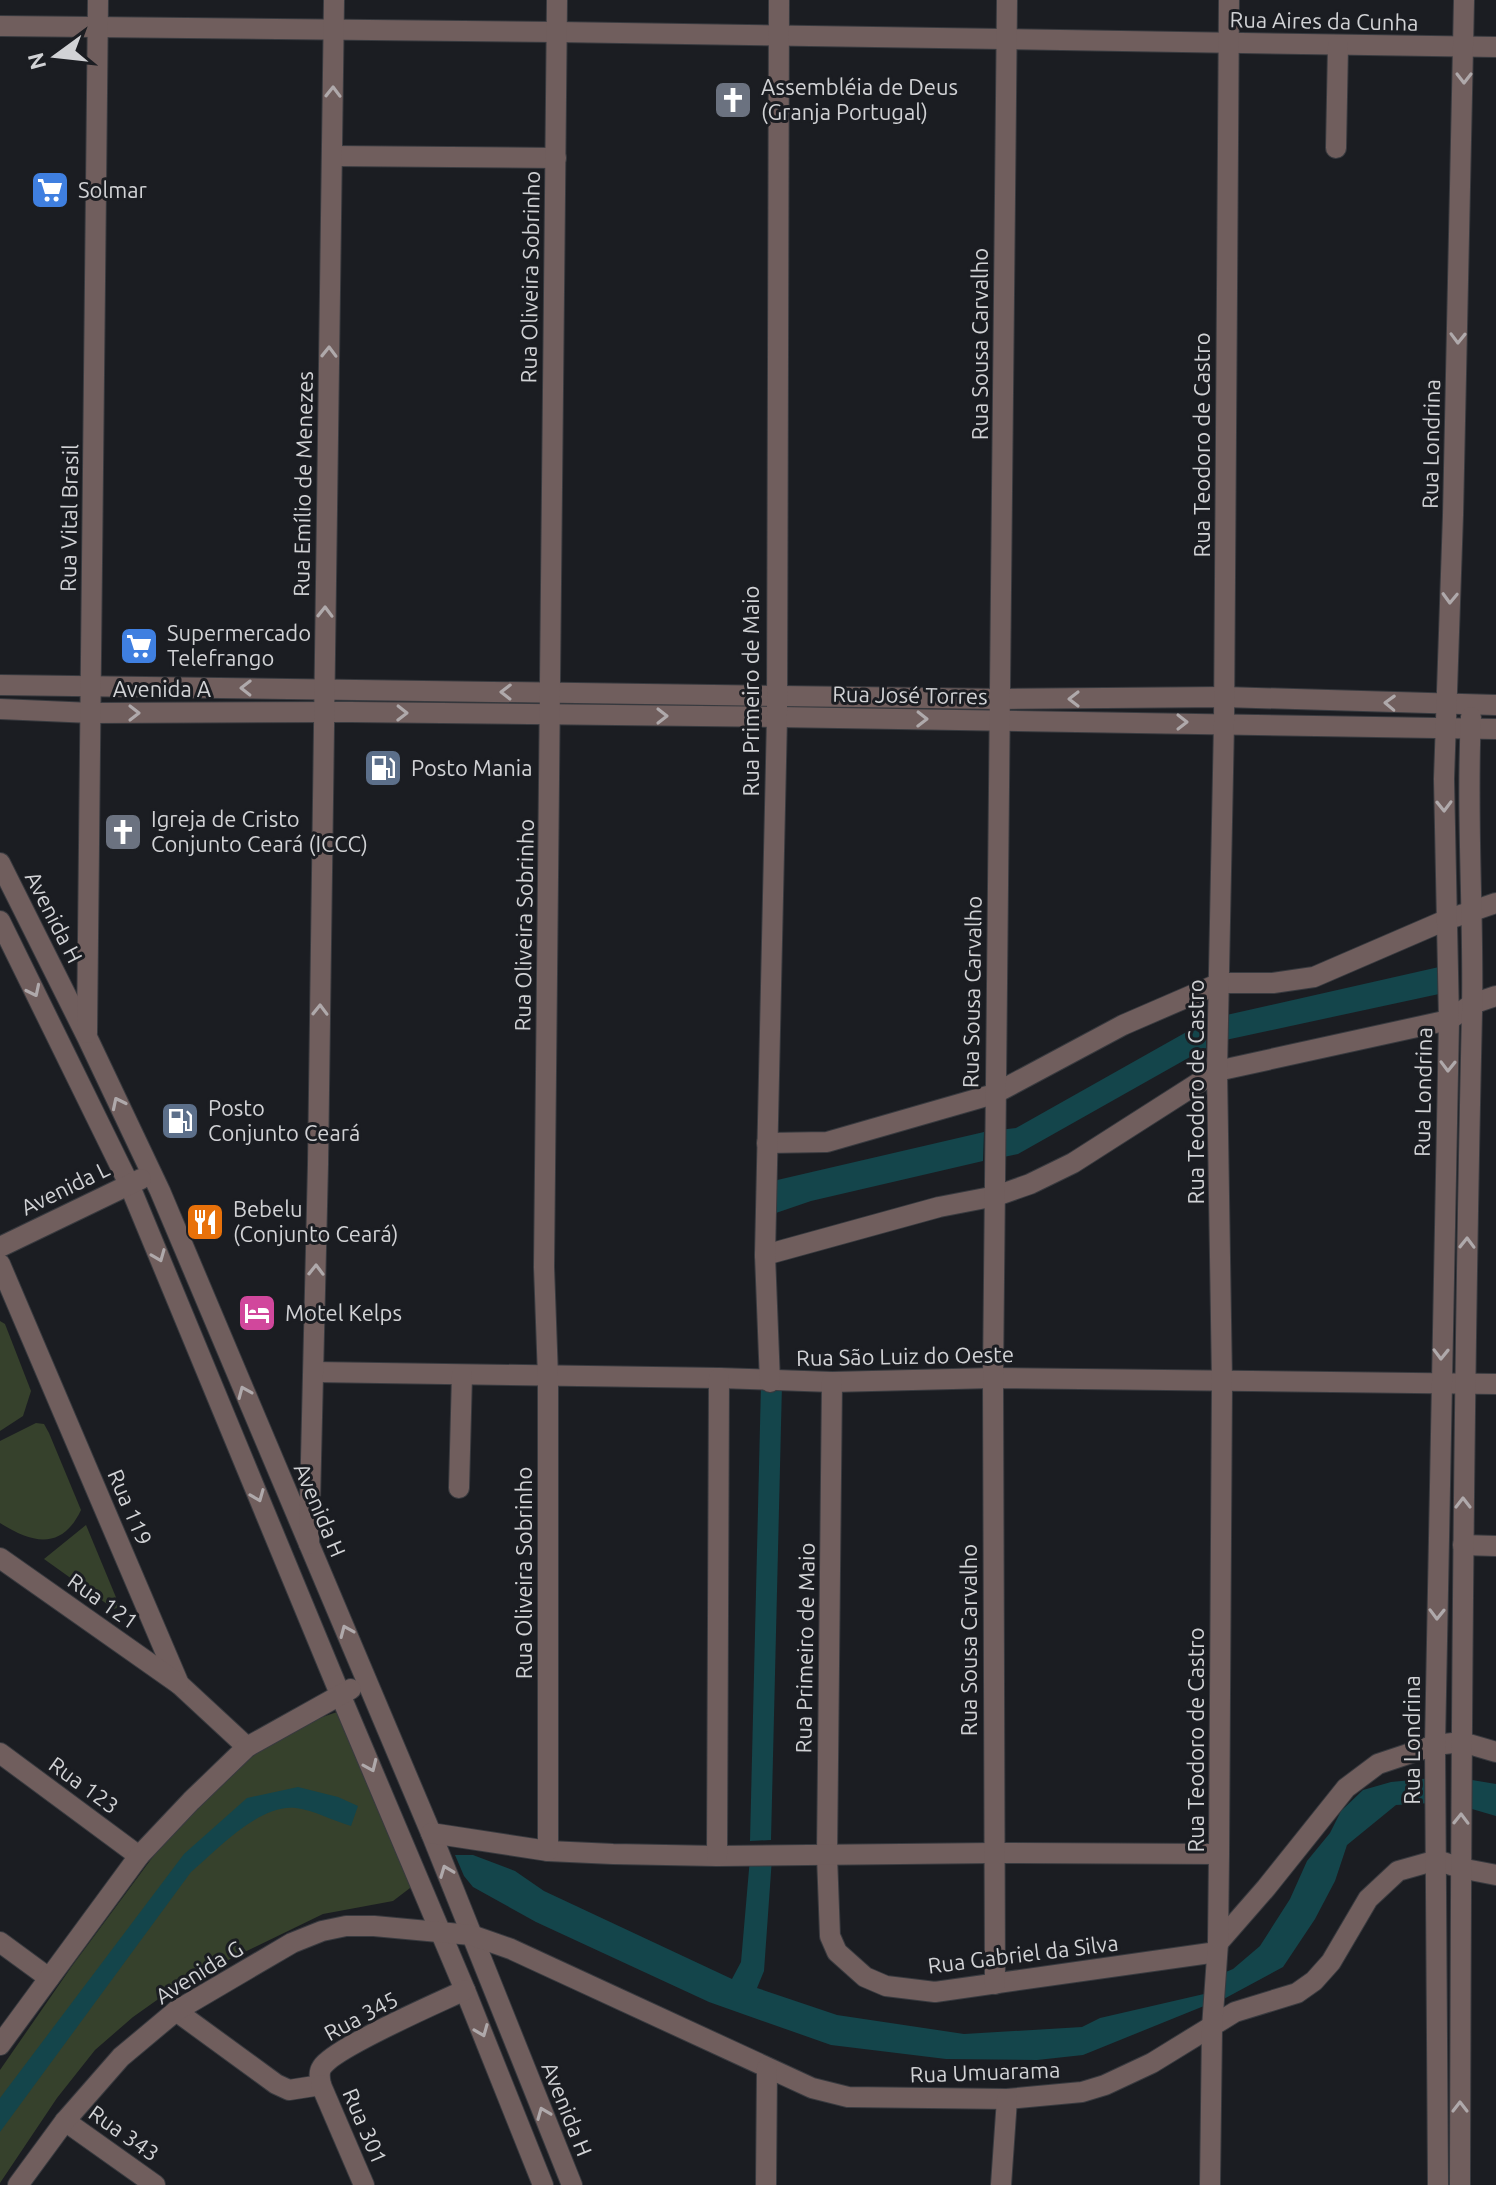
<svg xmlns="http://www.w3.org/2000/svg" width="1496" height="2185" viewBox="0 0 1496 2185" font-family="Ubuntu,sans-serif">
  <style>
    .green { fill: #36412c }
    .water { fill: #14454b }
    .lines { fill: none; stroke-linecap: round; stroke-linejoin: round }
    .minor-casing { stroke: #383a3f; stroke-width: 22 }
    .minor { stroke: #705e5d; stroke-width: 20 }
    .oneway { stroke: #afa9ab }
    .labels { text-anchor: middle; stroke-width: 6; stroke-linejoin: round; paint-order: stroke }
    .street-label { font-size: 22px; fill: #d1d2d5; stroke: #1b1d22 }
    .poi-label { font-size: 22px; fill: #d1d2d5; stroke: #1b1d22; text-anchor: start }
  </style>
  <rect width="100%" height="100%" fill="#1b1d22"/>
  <g class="green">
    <polygon points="0,1321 5,1324 31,1391 23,1416 0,1431"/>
    <path d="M36,1423L44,1424L49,1433L81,1510C62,1550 33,1544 0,1523V1441Z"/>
    <polygon points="86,1525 120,1607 114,1609 44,1559"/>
    <polygon points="340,1711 414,1885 393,1901 323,1914 181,1983 133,2017 95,2050 57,2098 0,2183 0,2070 72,1966 169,1835 255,1750 302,1724"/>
  </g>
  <g class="water">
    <polygon points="1439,967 1439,994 1221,1041 1222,1016"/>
    <polygon points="1206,1021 1206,1048 1018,1154 999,1158 999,1130 1016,1128"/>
    <polygon points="984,1132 983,1161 811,1201 773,1214 773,1181"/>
    <polygon points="761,1384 782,1384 771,1840 750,1841"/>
    <polygon points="1432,1778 1431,1803 1396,1805 1347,1845 1335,1881 1315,1919 1283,1967 1220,2001 1221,1974 1233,1969 1260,1946 1290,1899 1307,1861 1330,1833 1341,1811 1363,1790 1391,1782"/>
    <polygon points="1472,1780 1496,1784 1496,1816 1472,1809"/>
    <path d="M298,1787L338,1797L358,1806L351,1826C333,1821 314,1810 296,1808C260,1803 217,1850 191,1872L0,2132V2098L184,1854L247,1798Z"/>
    <polygon points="455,1855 473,1855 515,1871 544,1891 732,1979 741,1962 750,1858 772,1858 764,1971 757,1988 837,2015 964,2034 1082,2027 1100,2018 1204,1994 1204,2006 1083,2055 1037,2060 946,2059 831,2045 709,2002 536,1922 473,1887 464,1876"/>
  </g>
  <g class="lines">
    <g class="minor-casing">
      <g id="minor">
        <polyline points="0,26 557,32 1496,47"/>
        <polyline points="1336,148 1338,46"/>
        <polyline points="332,156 556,158"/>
        <polyline points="0,685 1001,699 1224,697 1496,705"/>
        <polyline points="0,709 92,713 350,712 777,717 1496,729"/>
        <polyline points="0,863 87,1037 160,1191 431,1833 572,2185"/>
        <polyline points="0,921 129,1184 340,1694 465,1990 543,2185"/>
        <polyline points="87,1033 98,0"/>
        <polyline points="767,1143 827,1142 994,1094 1123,1025 1220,983 1273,983 1314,977 1446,920 1496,903"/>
        <polyline points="0,1247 141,1179"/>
        <polyline points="765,1255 939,1207 996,1196 1030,1184 1073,1163 1217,1071 1449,1020 1472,1004 1496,996"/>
        <polyline points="0,1264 179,1684 247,1747"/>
        <polyline points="314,1372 719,1378 832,1382 993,1378 1496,1384"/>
        <polyline points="770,1382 765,1255 777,717 779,0"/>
        <polyline points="832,1382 827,1856 830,1936 837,1952 865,1977 886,1986 935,1992 1217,1952"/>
        <polyline points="459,1488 462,1375"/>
        <polyline points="309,1544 318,1164 334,0"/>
        <polyline points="1463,1545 1496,1546"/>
        <polyline points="0,1558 179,1684"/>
        <polyline points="0,1753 139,1856"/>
        <polyline points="431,1833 548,1851 613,1854 717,1856 993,1853 1219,1854"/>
        <polyline points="548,1851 548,1377 544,1267 557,0"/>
        <polyline points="717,1856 719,1378"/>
        <polyline points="0,1942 49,1978"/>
        <polyline points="1218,1943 1266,1888 1346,1788 1378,1764 1435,1745 1462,1742 1496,1752"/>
        <polyline points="995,1984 993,1378 1007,0"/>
        <path d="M176,2011L276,2084L289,2090L321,2085C320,2079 318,2073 322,2067C335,2047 438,2003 465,1990"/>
        <polyline points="0,2045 139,1856 191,1801 247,1747 351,1689"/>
        <polyline points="321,2085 364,2185"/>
        <polyline points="65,2121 155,2185"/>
        <polyline points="18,2185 65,2121 121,2057 176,2011 292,1943 322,1931 346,1926 374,1926 471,1935 511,1949 812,2088 848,2097 1007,2099 1082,2092 1105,2085 1152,2063 1235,2012 1297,1993 1314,1981 1331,1962 1368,1899 1398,1871 1437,1860 1460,1868 1496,1875"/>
        <polyline points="766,2185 767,2068"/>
        <polyline points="1001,2185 1007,2099"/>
        <polyline points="1210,2185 1212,2028 1218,1943 1219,1854 1222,1381 1217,1071 1224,723 1229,0"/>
        <polyline points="1438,2185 1435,1745 1449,1020 1444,779 1453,515 1464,0"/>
        <path d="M1460,2185C1461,1794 1463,1403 1472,1012C1474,914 1466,816 1471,717"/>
      </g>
    </g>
    <use href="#minor" class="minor"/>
  </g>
  <defs><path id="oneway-chevron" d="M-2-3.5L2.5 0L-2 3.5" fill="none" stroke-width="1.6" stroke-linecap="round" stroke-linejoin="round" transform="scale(2)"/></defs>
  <g class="oneway">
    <use href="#oneway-chevron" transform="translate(1464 78) rotate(90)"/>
    <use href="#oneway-chevron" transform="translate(333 92) rotate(-89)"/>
    <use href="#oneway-chevron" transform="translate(1458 338) rotate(91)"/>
    <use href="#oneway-chevron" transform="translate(329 352) rotate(-89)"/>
    <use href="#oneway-chevron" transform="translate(1450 598) rotate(92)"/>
    <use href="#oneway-chevron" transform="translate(325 612) rotate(-89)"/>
    <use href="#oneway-chevron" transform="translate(246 688) rotate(-179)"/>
    <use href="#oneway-chevron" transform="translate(506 692) rotate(-179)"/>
    <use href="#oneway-chevron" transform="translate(1074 699) rotate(180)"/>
    <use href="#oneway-chevron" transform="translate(1390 703) rotate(-178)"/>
    <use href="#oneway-chevron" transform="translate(134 713)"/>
    <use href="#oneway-chevron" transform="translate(402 713) rotate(1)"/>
    <use href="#oneway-chevron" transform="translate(662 716)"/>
    <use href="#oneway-chevron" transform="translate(922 719) rotate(1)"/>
    <use href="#oneway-chevron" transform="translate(1182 722)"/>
    <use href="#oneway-chevron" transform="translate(1444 806) rotate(89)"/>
    <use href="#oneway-chevron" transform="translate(34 991) rotate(64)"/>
    <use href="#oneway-chevron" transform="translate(320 1010) rotate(-89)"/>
    <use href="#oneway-chevron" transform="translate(1448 1066) rotate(91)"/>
    <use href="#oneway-chevron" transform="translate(118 1103) rotate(-116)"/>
    <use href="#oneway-chevron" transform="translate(1467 1243) rotate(-89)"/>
    <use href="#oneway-chevron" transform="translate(159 1256) rotate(68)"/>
    <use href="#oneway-chevron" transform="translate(316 1270) rotate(-89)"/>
    <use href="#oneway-chevron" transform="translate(1441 1354) rotate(91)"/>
    <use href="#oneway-chevron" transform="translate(244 1392) rotate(-113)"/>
    <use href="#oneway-chevron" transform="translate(258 1496) rotate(68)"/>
    <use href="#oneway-chevron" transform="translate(1463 1503) rotate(-90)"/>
    <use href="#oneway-chevron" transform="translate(1437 1614) rotate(91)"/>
    <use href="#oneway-chevron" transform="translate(346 1631) rotate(-113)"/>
    <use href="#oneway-chevron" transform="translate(371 1766) rotate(66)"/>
    <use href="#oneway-chevron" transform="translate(1461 1819) rotate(-89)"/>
    <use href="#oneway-chevron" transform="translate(446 1871) rotate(-111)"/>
    <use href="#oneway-chevron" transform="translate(482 2031) rotate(68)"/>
    <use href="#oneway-chevron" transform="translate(1460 2107) rotate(-90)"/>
    <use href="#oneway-chevron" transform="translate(543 2113) rotate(-112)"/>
  </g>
  <defs>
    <g id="church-square" transform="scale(2)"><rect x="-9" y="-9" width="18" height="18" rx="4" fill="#6b7280" stroke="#1b1d22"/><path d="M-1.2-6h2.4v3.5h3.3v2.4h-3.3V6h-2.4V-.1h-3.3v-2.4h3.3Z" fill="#fff"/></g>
    <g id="supermarket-square" transform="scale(2)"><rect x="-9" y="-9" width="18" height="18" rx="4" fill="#3f7fe0" stroke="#1b1d22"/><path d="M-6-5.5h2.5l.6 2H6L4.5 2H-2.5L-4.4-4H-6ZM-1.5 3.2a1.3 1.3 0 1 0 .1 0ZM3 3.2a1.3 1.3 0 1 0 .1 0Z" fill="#fff"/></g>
    <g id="fuel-square" transform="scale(2)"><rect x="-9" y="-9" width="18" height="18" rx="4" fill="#5c6f8a" stroke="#1b1d22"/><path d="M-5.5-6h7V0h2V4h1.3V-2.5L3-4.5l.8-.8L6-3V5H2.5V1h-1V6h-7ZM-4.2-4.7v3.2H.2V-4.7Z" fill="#fff"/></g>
    <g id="restaurant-square" transform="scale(2)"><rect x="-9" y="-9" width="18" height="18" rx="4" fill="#e8710a" stroke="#1b1d22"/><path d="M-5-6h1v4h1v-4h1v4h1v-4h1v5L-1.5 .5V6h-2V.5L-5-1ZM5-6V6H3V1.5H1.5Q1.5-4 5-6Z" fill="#fff"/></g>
    <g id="hotel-square" transform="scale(2)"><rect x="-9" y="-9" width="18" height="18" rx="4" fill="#d1479c" stroke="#1b1d22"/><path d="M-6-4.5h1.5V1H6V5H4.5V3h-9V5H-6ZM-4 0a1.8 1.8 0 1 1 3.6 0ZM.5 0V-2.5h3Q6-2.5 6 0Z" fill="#fff"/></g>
  </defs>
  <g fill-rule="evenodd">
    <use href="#church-square" x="733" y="100"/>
    <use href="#supermarket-square" x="50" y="190"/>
    <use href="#supermarket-square" x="139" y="646"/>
    <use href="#fuel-square" x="383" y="768"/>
    <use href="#church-square" x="123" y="832"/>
    <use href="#fuel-square" x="180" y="1121"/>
    <use href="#restaurant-square" x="205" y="1222"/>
    <use href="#hotel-square" x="257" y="1313"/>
  </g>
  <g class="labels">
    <g class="street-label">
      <text transform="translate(1324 21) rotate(1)" y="8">Rua Aires da Cunha</text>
      <text transform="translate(530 277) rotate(-89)" y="8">Rua Oliveira Sobrinho</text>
      <text transform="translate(980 344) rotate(-90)" y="8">Rua Sousa Carvalho</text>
      <text transform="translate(1431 444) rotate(-89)" y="8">Rua Londrina</text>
      <text transform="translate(1202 445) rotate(-90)" y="8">Rua Teodoro de Castro</text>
      <text transform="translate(303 484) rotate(-89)" y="8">Rua Emílio de Menezes</text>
      <text transform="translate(69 518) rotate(-89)" y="8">Rua Vital Brasil</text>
      <text x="162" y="697">Avenida A</text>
      <text transform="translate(751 691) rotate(-90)" y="8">Rua Primeiro de Maio</text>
      <text transform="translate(910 695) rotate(1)" y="8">Rua José Torres</text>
      <text transform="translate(54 917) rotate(63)" y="8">Avenida H</text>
      <text transform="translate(524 925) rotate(-89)" y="8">Rua Oliveira Sobrinho</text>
      <text transform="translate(972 992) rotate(-89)" y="8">Rua Sousa Carvalho</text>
      <text transform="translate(1196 1092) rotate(-90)" y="8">Rua Teodoro de Castro</text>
      <text transform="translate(1423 1092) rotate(-89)" y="8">Rua Londrina</text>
      <text transform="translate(65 1188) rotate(-26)" y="8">Avenida L</text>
      <text transform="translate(905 1356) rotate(-1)" y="8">Rua São Luiz do Oeste</text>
      <text transform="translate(130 1507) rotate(67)" y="8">Rua 119</text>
      <text transform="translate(320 1510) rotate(67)" y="8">Avenida H</text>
      <text transform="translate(524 1573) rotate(-90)" y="8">Rua Oliveira Sobrinho</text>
      <text transform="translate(103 1601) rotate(35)" y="8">Rua 121</text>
      <text transform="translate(969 1640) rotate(-90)" y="8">Rua Sousa Carvalho</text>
      <text transform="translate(805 1648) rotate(-89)" y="8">Rua Primeiro de Maio</text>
      <text transform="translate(1196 1740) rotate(-90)" y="8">Rua Teodoro de Castro</text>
      <text transform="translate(1412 1740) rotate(-90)" y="8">Rua Londrina</text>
      <text transform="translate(84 1785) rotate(36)" y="8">Rua 123</text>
      <text transform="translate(1023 1954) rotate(-7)" y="8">Rua Gabriel da Silva</text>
      <text transform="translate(199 1972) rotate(-32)" y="8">Avenida G</text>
      <text transform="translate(361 2016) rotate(-28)" y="8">Rua 345</text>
      <text transform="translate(985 2072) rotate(-2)" y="8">Rua Umuarama</text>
      <text transform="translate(567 2109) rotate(68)" y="8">Avenida H</text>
      <text transform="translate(365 2126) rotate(67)" y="8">Rua 301</text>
      <text transform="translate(124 2133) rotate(35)" y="8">Rua 343</text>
    </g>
    <g class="poi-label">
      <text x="761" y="95">Assembléia de Deus<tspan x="761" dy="25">(Granja Portugal)</tspan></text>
      <text x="78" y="198">Solmar</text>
      <text x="167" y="641">Supermercado<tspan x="167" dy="25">Telefrango</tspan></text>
      <text x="411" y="776">Posto Mania</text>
      <text x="151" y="827">Igreja de Cristo<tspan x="151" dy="25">Conjunto Ceará (ICCC)</tspan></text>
      <text x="208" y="1116">Posto<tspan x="208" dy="25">Conjunto Ceará</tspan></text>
      <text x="233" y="1217">Bebelu<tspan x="233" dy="25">(Conjunto Ceará)</tspan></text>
      <text x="285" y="1321">Motel Kelps</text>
    </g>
  </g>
  <g transform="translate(56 56) rotate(255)" stroke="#1b1d22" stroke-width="6" paint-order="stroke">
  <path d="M0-6L14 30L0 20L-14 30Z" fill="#d1d2d5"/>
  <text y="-12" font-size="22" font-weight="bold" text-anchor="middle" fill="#d1d2d5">N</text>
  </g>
</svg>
